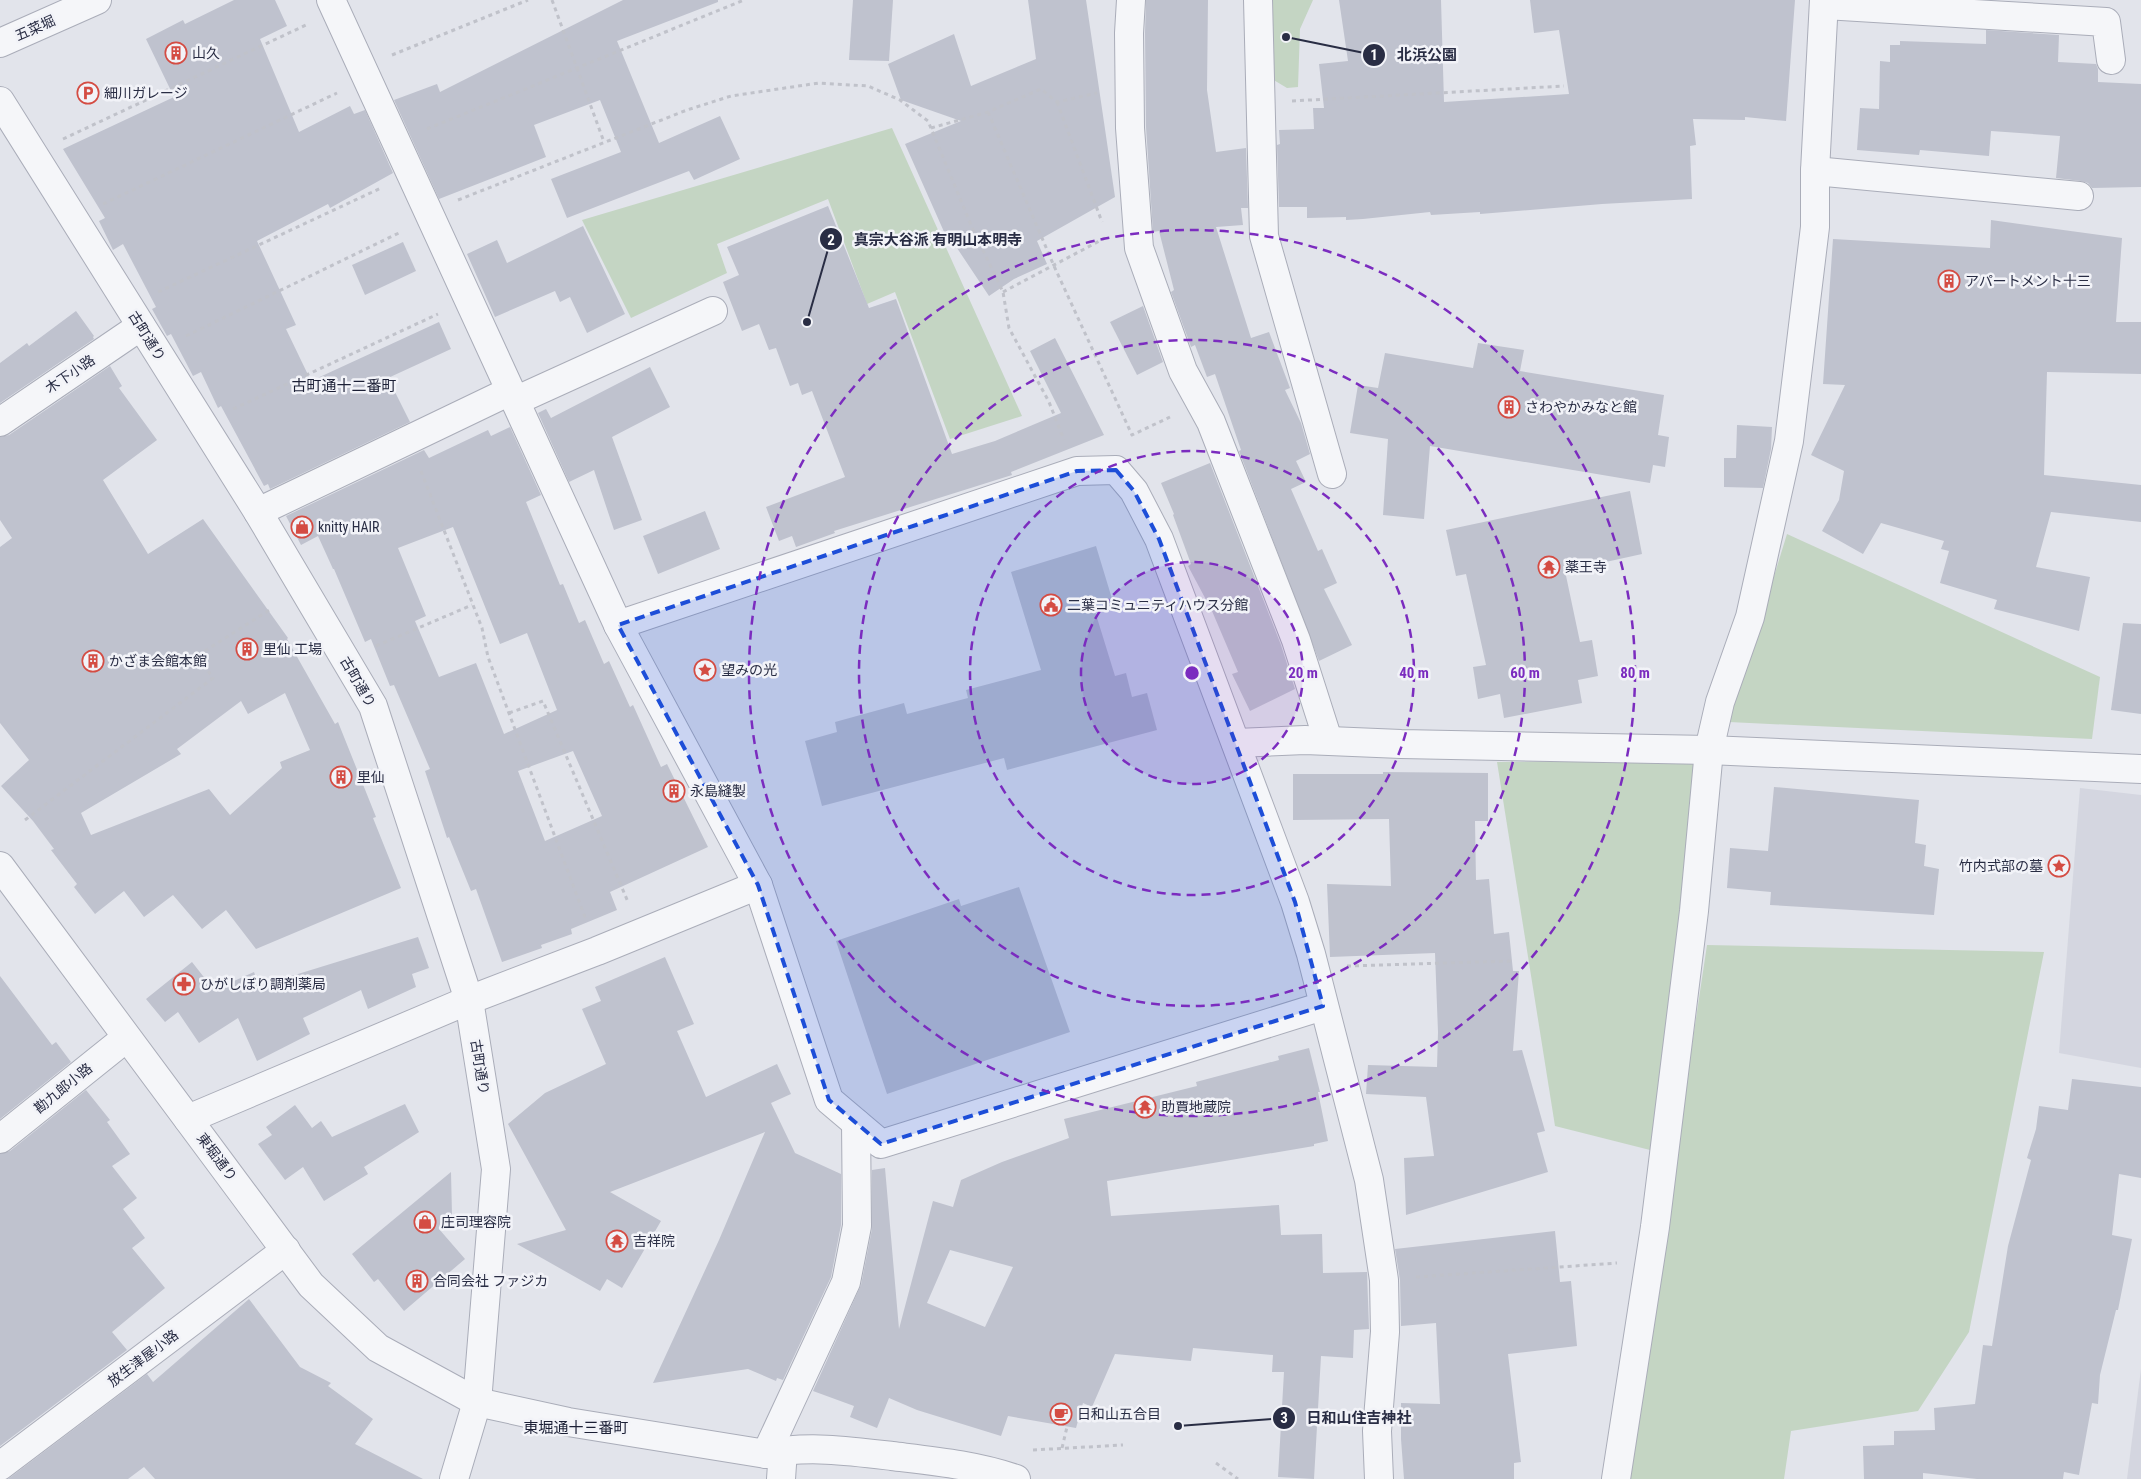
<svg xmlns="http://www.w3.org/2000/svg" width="2141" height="1479" viewBox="0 0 2141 1479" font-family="'Roboto Condensed','Noto Sans JP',sans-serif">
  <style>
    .built { fill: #d4d6e0 }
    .green { fill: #c4d5c3 }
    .building { fill: #bfc2ce; fill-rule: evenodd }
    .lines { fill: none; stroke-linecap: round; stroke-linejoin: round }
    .minor-casing { stroke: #aaadb9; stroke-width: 30 }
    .path { stroke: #c0c2ca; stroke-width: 3; stroke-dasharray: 4 4; stroke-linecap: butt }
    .minor { stroke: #f5f6f9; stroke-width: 28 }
    .marked { fill: #1d4ed8; fill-opacity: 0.2; stroke: #1d4ed8; stroke-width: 4; stroke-dasharray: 10 6; stroke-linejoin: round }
    .ring { fill: none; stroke: #7b2cbf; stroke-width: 2.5; stroke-dasharray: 9 6 }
    .labels { text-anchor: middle; stroke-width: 5; stroke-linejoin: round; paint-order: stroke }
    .street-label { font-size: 14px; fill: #292d44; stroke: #f2f3f8 }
    .poi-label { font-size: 14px; fill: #292d44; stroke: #f2f3f8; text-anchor: start }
    .neighbourhood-label { font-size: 15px; fill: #1b1f35; stroke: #f2f3f8 }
    .centre { fill: #7b2cbf; stroke: #f2f3f8; stroke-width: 2.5 }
    .ring-label { font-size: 15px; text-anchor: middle; font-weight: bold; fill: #7b2cbf; stroke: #f2f3f8; stroke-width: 5; stroke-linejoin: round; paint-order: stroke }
    .leader { fill: none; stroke: #292d44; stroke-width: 2 }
    .callout-dot { fill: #292d44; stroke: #f2f3f8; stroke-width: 2 }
    .mark-label { font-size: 15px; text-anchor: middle; font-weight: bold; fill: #fff }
    .callout-label { font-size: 15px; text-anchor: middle; font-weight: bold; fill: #292d44; stroke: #f2f3f8; stroke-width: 5; stroke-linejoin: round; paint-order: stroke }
  </style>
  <rect width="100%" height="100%" fill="#e2e4eb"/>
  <g class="built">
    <polygon points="2080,788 2141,795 2141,1068 2059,1053"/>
    <polygon points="2141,1369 2141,1479 2127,1479"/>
  </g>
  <g class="green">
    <polygon points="1270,0 1313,0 1300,29 1298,87 1287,88 1272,79"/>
    <polygon points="892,128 1022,416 950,439 895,292 867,304 828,199 717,244 727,273 631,318 582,220"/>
    <polygon points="1787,534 2100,677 2092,739 1729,722"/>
    <polygon points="1697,760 1654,1151 1555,1126 1497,762"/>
    <polygon points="1707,945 2044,952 1969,1332 1918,1411 1791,1431 1784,1479 1627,1479"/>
  </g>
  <g class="building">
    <polygon points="234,0 275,0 287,26 260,39 299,132 350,106 354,114 365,110 393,173 330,208 328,204 257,241 296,325 286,329 311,381 439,322 451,349 388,378 410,422 270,489 268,484 264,486 221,406 218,408 201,372 193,376 171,334 167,336 152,309 156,307 123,244 113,250 99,221 105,218 63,149 174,97 146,39 183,20 185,24"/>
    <polygon points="623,0 718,0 718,2 617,41 659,143 720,116 740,159 694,180 689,171 567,218 551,179 621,152 600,100 534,125 546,157 439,199 394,100 437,84 440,92"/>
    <polygon points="853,0 893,0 889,61 849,60"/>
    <polygon points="1028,0 1086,0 1115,197 1037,241 1047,264 1014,279 989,296 953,242 949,243 905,144 961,121 901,100 888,64 954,34 971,86 1036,59"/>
    <polygon points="1146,0 1208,0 1207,90 1216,152 1246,148 1248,208 1241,208 1243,225 1216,227 1251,338 1269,332 1290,388 1285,390 1301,423 1310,454 1296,461 1306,482 1291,489 1318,551 1322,549 1337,583 1324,589 1352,645 1319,661 1239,451 1241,450 1215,374 1207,377 1195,345 1191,347 1171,292 1174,290 1159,231 1153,232 1146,127 1145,33"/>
    <polygon points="1339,0 1441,0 1444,102 1569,94 1559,30 1534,33 1530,0 1795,0 1786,121 1745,117 1745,120 1693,119 1696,145 1690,146 1692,199 1602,204 1480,214 1480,212 1431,215 1430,212 1363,219 1346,220 1346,217 1307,218 1307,207 1279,207 1277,145 1280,144 1279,130 1314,129 1313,108 1324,108 1319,64 1348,61"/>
    <polygon points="1986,30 2059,35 2058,62 2096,64 2098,69 2098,82 2141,84 2141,187 2092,188 2088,183 2081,181 2056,178 2060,136 1991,131 1989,156 1920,150 1919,155 1857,150 1860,108 1879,109 1880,61 1890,62 1890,45 1900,45 1900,41 1986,44"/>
    <polygon points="828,206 869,308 896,299 952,454 995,441 1061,413 1030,351 1055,338 1104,435 1011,472 1012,475 834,531 835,533 796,547 792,536 779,541 766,507 845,477 812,391 802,395 798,383 790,386 776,348 769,350 759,324 742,331 723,282 739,275 727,247"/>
    <polygon points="1991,220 2122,238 2116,322 2141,322 2141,374 2047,372 2044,475 2141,485 2141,522 2051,512 2036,567 2090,577 2079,631 1994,609 1997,600 1940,583 1949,551 1941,549 1944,541 1881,523 1863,554 1822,531 1839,500 1844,471 1811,455 1845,385 1823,384 1833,239 1990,248"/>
    <polygon points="583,226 625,314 587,333 570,297 560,302 555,291 495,317 467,254 497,240 507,263"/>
    <polygon points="403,242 416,271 365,295 352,265"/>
    <polygon points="1143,306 1163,362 1137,375 1110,322"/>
    <polygon points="76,311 94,336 93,337 94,339 0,403 0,363 27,343 29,346"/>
    <polygon points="1478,343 1524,350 1520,371 1664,395 1658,435 1669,437 1665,467 1653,465 1650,483 1430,446 1424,519 1383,515 1388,439 1350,433 1358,385 1378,388 1385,353 1473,368"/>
    <path d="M110,366L122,386L119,388L157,440L103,480L148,554L203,519L288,638L287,639L335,724L338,722L376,817L373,818L401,888L256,949L226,910L202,929L173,895L144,917L124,891L95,914L74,887L77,884L51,850L54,849L33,821L1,786L29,760L0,723V547L12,538L0,520V437L9,435ZM285,693L310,750L280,762L282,768L230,815L209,789L91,835L81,813L181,754L177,749L241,701L248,714Z"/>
    <polygon points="650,367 670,407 612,437 642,520 614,530 594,470 569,482 538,413 546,409 551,418"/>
    <polygon points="1737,425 1772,427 1771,449 1763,488 1724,487 1724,458 1736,458"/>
    <path d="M510,427L541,495L526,502L560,585L563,584L579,623L585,620L604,664L609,661L630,707L633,705L661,767L667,764L708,847L610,892L617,910L571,929L572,934L541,945L542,948L502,962L476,889L471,891L449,837L447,838L425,771L430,769L394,685L390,686L371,639L365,642L334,569H333L318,536L301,545L286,516L424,450L429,458L488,430L491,436ZM453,527L500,644L527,633L557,710L504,734L476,663L439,677L415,621L426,616L398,548ZM573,751L602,816L545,841L518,771Z"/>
    <polygon points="1210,463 1281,645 1295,689 1250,711 1232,674 1238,672 1212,611 1188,566 1191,564 1173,515 1174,514 1161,483"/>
    <polygon points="1630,491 1642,554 1565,571 1580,642 1592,640 1598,676 1578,680 1582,703 1504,718 1500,694 1478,699 1473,667 1486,665 1466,574 1456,576 1446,530"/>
    <polygon points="705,511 720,549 658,574 643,536"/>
    <polygon points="1096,546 1113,602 1094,608 1115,676 1126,673 1132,697 1147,693 1157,730 1007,770 1004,758 822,806 805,741 837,732 835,722 904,703 907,714 968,698 966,690 1041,670 1011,572"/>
    <polygon points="2123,623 2141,624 2141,714 2111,710"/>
    <polygon points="1383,772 1488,773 1488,821 1475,821 1476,880 1489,879 1494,934 1509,932 1513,971 1519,971 1513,1051 1522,1050 1545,1131 1537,1133 1548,1172 1406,1215 1404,1158 1434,1156 1426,1097 1366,1094 1368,1065 1437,1067 1438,1032 1435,953 1330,957 1327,884 1391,886 1389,819 1293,820 1293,774 1383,774"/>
    <polygon points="1774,787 1919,800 1915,843 1926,845 1924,866 1939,869 1934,915 1770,905 1771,892 1727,888 1730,848 1768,851"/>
    <polygon points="1019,887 1070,1032 887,1094 836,941 959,899 961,906"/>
    <polygon points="418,937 429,968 412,974 416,987 368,1009 361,990 303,1018 310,1034 257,1061 238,1018 199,1043 178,1012 165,1022 146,999 192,962 214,990 254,972 259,986"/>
    <polygon points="665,957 694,1024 677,1031 706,1097 777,1064 791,1094 771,1103 795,1153 841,1174 841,1225 831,1277 783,1380 777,1378 776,1381 748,1369 653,1383 719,1240 765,1132 610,1192 661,1221 622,1288 607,1279 600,1291 517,1244 566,1230 508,1124 545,1093 606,1064 582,1009 601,1001 595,987"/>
    <polygon points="0,976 52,1045 56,1042 71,1062 0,1119"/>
    <path d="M1309,1048L1320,1092H1318L1328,1141L1314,1144V1146L1107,1181L1111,1216L1279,1205L1281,1235L1322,1234L1323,1273L1367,1272L1369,1329L1354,1330L1353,1358L1321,1356L1314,1479L1278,1477L1284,1372H1272L1273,1355L1193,1348L1191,1361L1115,1354L1092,1407L1083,1403L1076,1428L1008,1416L1001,1436L917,1410L889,1398L877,1428L850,1417L854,1406L813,1391L861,1285L872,1229V1170L885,1168L899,1329L933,1201L953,1207L961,1180L1002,1162L1069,1138L1064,1119L1197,1086L1196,1082L1279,1060L1278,1056ZM950,1250L1013,1267L985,1327L927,1303Z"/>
    <polygon points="2072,1079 2141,1087 2141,1178 2119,1174 2112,1235 2132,1239 2118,1310 2116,1310 2100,1375 2098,1404 2092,1403 2079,1475 2064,1472 2063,1479 1977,1479 1923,1473 1923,1479 1864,1479 1863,1446 1894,1445 1894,1431 1935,1430 1934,1408 1975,1404 1983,1345 1992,1346 2008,1246 2031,1160 2027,1158 2036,1129 2039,1106 2068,1110"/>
    <polygon points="86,1090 110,1120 107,1122 130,1154 112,1166 137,1198 123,1209 145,1238 132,1248 165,1288 112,1332 127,1350 0,1446 0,1154 10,1151"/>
    <polygon points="405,1104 419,1132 364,1167 368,1174 324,1201 303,1167 285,1180 258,1144 272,1135 266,1127 295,1105 312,1128 321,1121 332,1137"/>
    <polygon points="451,1172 452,1215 439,1229 465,1259 404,1311 378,1279 374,1282 352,1254"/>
    <polygon points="1555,1231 1560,1282 1571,1281 1577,1346 1508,1354 1521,1462 1514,1463 1514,1479 1404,1479 1401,1439 1401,1403 1440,1404 1436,1323 1401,1326 1400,1280 1395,1249"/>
    <polygon points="249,1299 300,1367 331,1383 328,1386 373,1419 355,1444 423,1479 155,1479 144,1467 128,1479 8,1479 147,1374 153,1382"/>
  </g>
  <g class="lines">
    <g class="minor-casing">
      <g id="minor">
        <polyline points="331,0 618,625 758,885 829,1100 881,1144 1323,1006"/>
        <polyline points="1131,0 1129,33 1130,128 1139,248 1183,371 1211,422 1296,640 1328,740"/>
        <polyline points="1258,0 1264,236 1332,474"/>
        <polyline points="1825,5 2106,22 2111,60"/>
        <polyline points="0,43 97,0"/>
        <polyline points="0,101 258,512 373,706 469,1000 496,1169 477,1402 454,1479"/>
        <polyline points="1815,171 2079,196"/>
        <polyline points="515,401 713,311"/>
        <polyline points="0,422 141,326"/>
        <polyline points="258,512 510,391"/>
        <polyline points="618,625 1077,471 1116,470 1134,491 1159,539 1295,902 1311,954 1369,1180 1384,1280 1385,1332 1377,1431 1379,1479"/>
        <polyline points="1236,743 1305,740 1401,744 1709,750 2141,769"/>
        <path d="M0,866L311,1285L378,1348L477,1402L568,1422L766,1454C806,1445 851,1451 892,1456C933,1461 976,1465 1016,1479"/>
        <polyline points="188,1119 469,1000 597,951 758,885"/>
        <polyline points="0,1139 126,1038"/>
        <polyline points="766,1454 846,1282 857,1226 856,1123"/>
        <polyline points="0,1466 286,1250"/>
        <polyline points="781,1479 783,1450"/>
        <polyline points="1616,1479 1655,1227 1694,911 1709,750 1720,702 1750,617 1789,441 1815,227 1815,171 1824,0"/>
      </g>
    </g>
    <g class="path">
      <polyline points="552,0 604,142"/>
      <polyline points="392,55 528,0"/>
      <polyline points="1292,101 1564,86"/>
      <polyline points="1057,102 1102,222"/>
      <polyline points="988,112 1054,266 1132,435 1170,417"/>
      <polyline points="931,128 988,112 1041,89 1057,102 1097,93"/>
      <polyline points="427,129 744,0"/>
      <polyline points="63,139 306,25"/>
      <polyline points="458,200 687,110 731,96 819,83 868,86 900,100 928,121 971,225 1003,292 1009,328 1049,402 1064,440"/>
      <polyline points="103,204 337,93"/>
      <polyline points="158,292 381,188"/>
      <polyline points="1003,292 1105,238"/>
      <polyline points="186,336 401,232"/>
      <polyline points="233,409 438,314"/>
      <polyline points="421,471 482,628 488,657 586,920"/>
      <polyline points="376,646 472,605"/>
      <polyline points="509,713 543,701 628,902"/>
      <polyline points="25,820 213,678 197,656 271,609"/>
      <polyline points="1347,966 1512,961"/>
      <polyline points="1416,1277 1617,1263"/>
      <polyline points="1062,1448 1067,1427"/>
      <polyline points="1033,1450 1123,1445"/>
      <polyline points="1216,1463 1238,1479"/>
    </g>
    <use href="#minor" class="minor"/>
  </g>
  <path class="marked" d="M1116,470L1134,491L1159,539L1295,902L1323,1006L881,1144L829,1100L758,885L618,625L1077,471Z"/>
  <circle cx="1192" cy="673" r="111" fill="#7b2cbf" fill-opacity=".12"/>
  <g class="ring">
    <circle cx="1192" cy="673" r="111"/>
    <circle cx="1192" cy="673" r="222"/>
    <circle cx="1192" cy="673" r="333"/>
    <circle cx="1192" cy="673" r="443"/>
  </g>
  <defs>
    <g id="building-ring" transform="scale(1.125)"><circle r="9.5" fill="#f2f3f8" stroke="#d44c43" stroke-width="1.5"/><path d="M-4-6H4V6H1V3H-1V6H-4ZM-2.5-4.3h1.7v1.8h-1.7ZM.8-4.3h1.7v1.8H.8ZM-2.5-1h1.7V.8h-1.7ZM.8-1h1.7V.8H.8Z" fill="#d44c43"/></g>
    <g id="parking-ring" transform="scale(1.125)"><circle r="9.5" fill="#f2f3f8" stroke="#d44c43" stroke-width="1.5"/><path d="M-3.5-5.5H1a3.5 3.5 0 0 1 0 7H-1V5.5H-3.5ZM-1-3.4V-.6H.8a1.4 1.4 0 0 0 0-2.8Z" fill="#d44c43"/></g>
    <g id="shop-ring" transform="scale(1.125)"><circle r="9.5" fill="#f2f3f8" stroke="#d44c43" stroke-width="1.5"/><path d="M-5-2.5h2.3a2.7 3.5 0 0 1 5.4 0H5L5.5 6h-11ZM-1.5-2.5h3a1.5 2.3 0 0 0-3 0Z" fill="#d44c43"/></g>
    <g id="temple-ring" transform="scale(1.125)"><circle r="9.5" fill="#f2f3f8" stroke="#d44c43" stroke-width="1.5"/><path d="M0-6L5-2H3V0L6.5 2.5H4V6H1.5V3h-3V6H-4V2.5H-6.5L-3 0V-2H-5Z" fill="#d44c43"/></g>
    <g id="civic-ring" transform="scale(1.125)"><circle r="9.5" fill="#f2f3f8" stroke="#d44c43" stroke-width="1.5"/><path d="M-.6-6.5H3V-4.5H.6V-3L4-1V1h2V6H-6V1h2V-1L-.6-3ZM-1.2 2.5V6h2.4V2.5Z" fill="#d44c43"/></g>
    <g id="sight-ring" transform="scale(1.125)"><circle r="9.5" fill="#f2f3f8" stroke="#d44c43" stroke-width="1.5"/><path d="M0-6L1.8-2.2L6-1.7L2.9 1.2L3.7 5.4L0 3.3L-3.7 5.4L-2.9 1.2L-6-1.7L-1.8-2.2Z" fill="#d44c43"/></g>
    <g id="pharmacy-ring" transform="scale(1.125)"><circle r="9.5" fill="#f2f3f8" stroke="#d44c43" stroke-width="1.5"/><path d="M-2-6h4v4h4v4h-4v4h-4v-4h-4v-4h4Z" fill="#d44c43"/></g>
    <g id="cafe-ring" transform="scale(1.125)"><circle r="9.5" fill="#f2f3f8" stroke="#d44c43" stroke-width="1.5"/><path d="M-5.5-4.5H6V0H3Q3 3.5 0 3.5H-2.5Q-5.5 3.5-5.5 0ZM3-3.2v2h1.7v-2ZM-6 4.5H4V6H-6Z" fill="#d44c43"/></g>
  </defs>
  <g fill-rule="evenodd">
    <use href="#building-ring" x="176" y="53"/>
    <use href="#parking-ring" x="88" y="93"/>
    <use href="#building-ring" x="1949" y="281"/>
    <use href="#building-ring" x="1509" y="407"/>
    <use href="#shop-ring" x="302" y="527"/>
    <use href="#temple-ring" x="1549" y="567"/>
    <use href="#civic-ring" x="1051" y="605"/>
    <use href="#building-ring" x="247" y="649"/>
    <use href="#building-ring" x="93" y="661"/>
    <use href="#sight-ring" x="705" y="670"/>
    <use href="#building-ring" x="341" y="777"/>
    <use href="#building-ring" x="674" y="791"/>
    <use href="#sight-ring" x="2059" y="866"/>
    <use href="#pharmacy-ring" x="184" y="984"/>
    <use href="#temple-ring" x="1145" y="1107"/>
    <use href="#shop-ring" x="425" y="1222"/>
    <use href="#temple-ring" x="617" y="1241"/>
    <use href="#building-ring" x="417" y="1281"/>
    <use href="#cafe-ring" x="1061" y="1414"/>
  </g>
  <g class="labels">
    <g class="street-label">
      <text transform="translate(35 28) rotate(-24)" y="5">五菜堀</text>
      <text transform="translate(147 336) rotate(58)" y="5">古町通り</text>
      <text transform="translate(70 374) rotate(-34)" y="5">木下小路</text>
      <text transform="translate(358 682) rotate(60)" y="5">古町通り</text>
      <text transform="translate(480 1067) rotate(81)" y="5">古町通り</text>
      <text transform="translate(63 1088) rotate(-39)" y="5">勘九郎小路</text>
      <text transform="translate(217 1157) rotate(53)" y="5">東堀通り</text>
      <text transform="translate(143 1358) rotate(-37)" y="5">放生津屋小路</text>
    </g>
    <g class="poi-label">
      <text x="192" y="58">山久</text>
      <text x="104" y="98">細川ガレージ</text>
      <text x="1965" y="286">アパートメント十三</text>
      <text x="1525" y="412">さわやかみなと館</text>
      <text x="318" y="532">knitty HAIR</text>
      <text x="1565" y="572">薬王寺</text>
      <text x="1067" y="610">二葉コミュニティハウス分館</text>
      <text x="263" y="654">里仙 工場</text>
      <text x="109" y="666">かざま会館本館</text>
      <text x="721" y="675">望みの光</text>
      <text x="357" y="782">里仙</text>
      <text x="690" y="796">永島縫製</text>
      <text x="2043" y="871" text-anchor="end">竹内式部の墓</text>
      <text x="200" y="989">ひがしぼり調剤薬局</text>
      <text x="1161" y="1112">助賈地蔵院</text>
      <text x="441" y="1227">庄司理容院</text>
      <text x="633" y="1246">吉祥院</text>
      <text x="433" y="1286">合同会社 ファジカ</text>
      <text x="1077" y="1419">日和山五合目</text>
    </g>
    <g class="neighbourhood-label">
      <text x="344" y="391">古町通十二番町</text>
      <text x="576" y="1433">東堀通十三番町</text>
    </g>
  </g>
  <circle cx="1192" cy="673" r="8" class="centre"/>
  <g class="ring-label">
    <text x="1303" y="678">20 m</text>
    <text x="1414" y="678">40 m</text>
    <text x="1525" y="678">60 m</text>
    <text x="1635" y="678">80 m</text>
  </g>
  <path class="leader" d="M1286 37L1374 55M807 322L831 239M1178 1426L1284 1418"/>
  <g class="callout-dot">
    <circle cx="1286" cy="37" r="5"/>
    <circle cx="807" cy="322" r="5"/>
    <circle cx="1178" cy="1426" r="5"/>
    <circle cx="1374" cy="55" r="12"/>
    <circle cx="831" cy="239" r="12"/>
    <circle cx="1284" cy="1418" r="12"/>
  </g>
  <g class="mark-label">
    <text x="1374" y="60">1</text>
    <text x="831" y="245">2</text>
    <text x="1284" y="1423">3</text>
  </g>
  <g class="callout-label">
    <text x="1427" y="60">北浜公園</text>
    <text x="938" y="245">真宗大谷派 有明山本明寺</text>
    <text x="1359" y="1423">日和山住吉神社</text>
  </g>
</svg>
